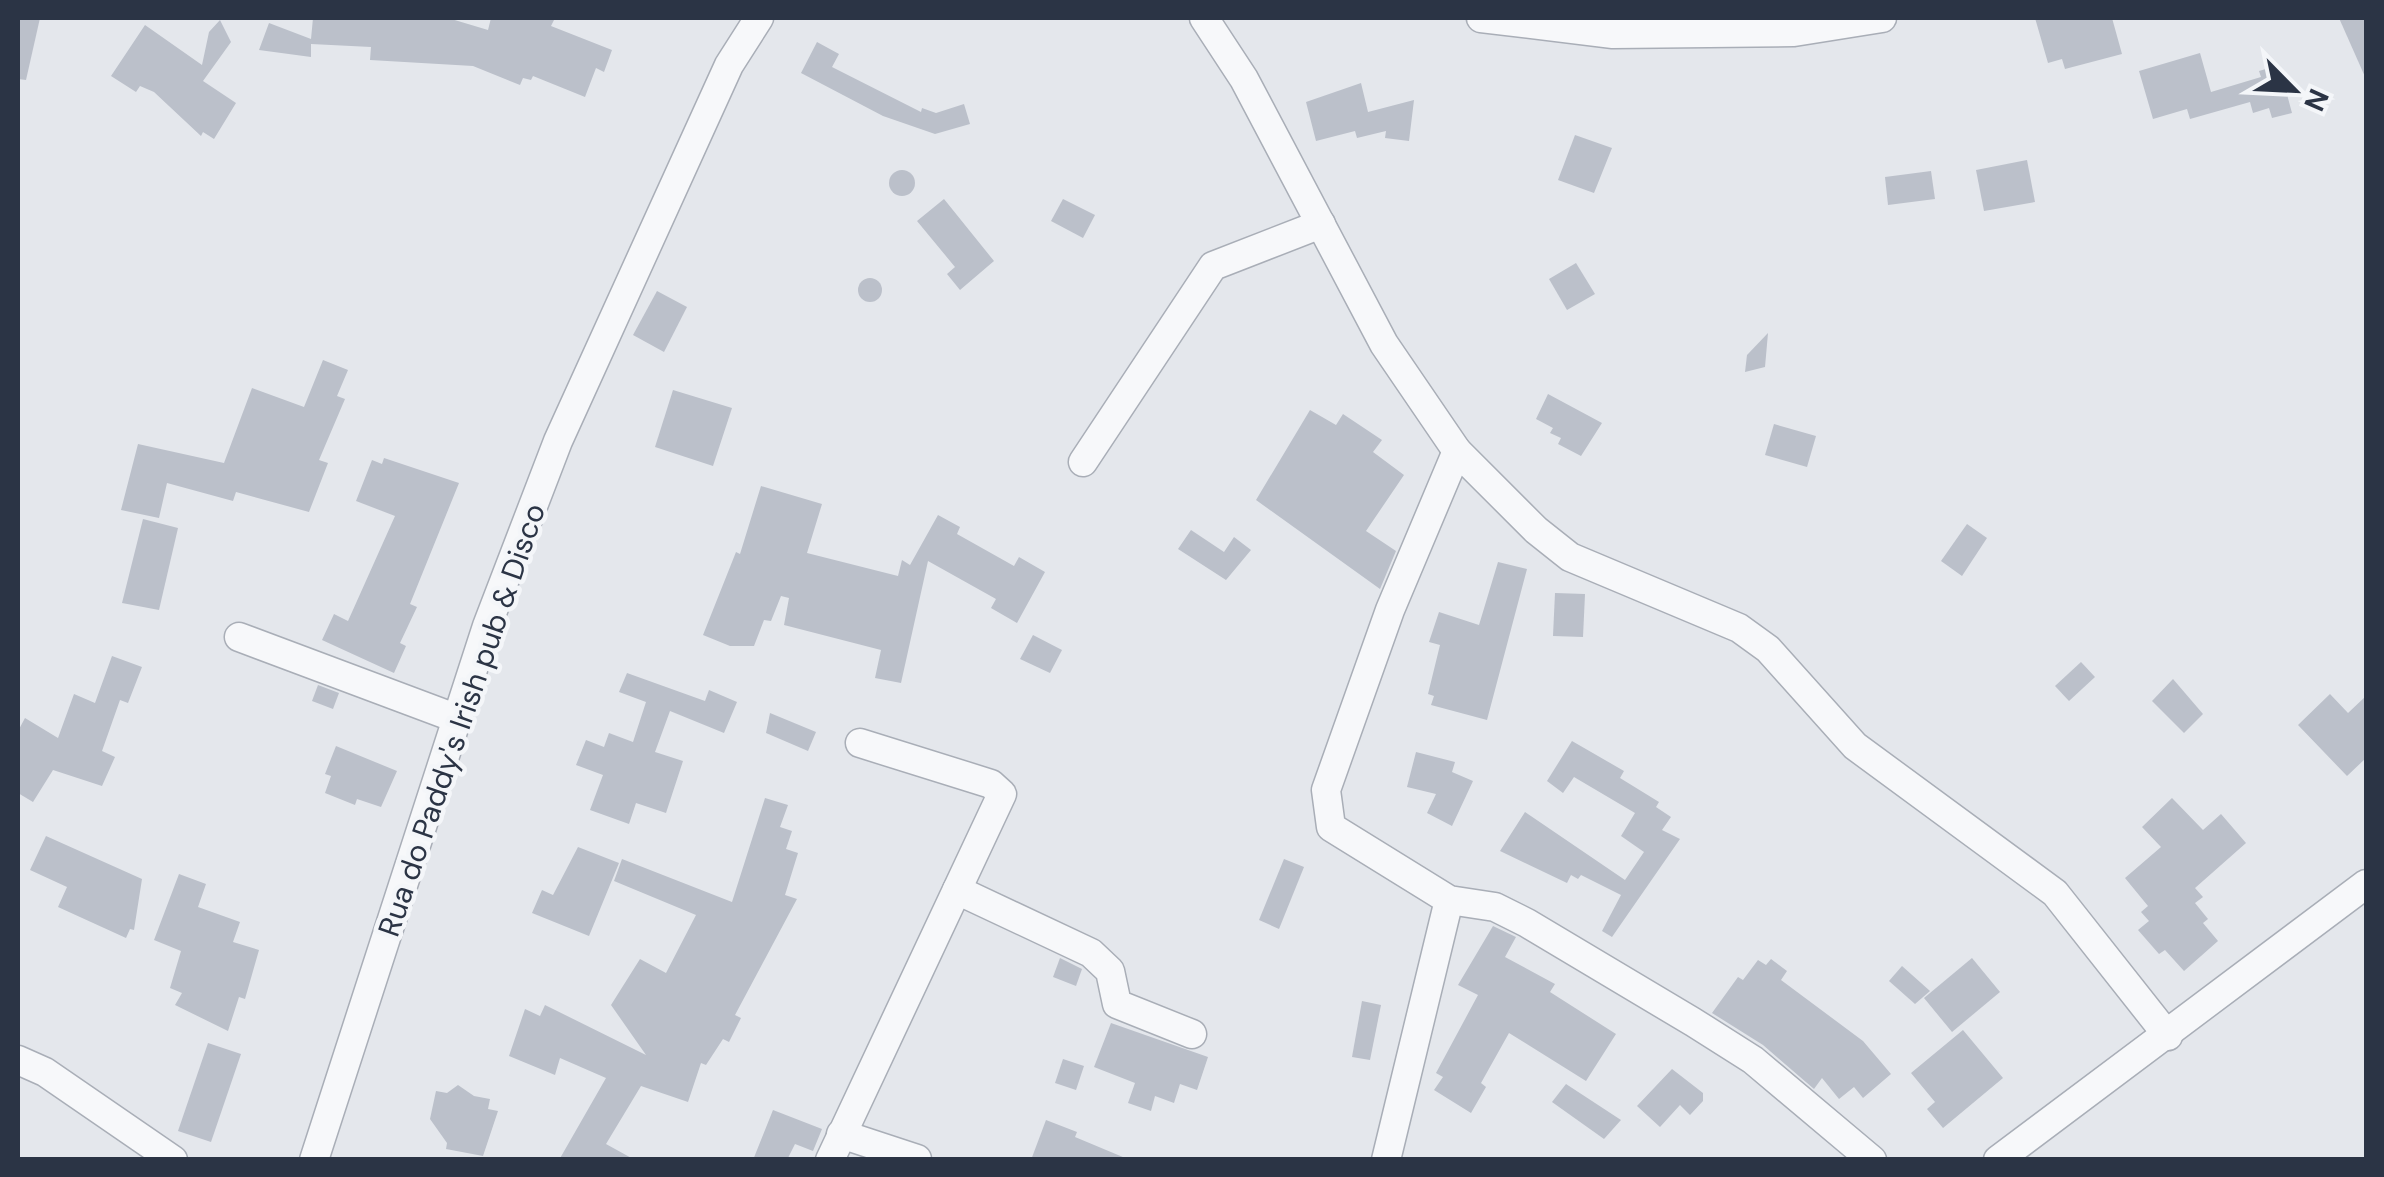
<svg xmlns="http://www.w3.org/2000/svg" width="2384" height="1177" viewBox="0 0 2384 1177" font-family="'DM Sans',sans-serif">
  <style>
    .building { fill: #bbc0ca }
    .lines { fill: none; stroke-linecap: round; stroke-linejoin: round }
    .minor-casing { stroke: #a9aeb7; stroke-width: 31 }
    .minor { stroke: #f7f8fa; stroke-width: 28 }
    .labels { text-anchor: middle; stroke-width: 9; stroke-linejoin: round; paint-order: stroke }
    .street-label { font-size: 30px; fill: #2b3445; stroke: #f4f6f9 }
  </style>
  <rect width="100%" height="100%" fill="#e4e7ec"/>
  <g class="building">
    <polygon points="18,18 40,18 26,80 18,79"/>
    <polygon points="313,18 448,18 488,30 491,18 555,18 551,26 612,50 604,72 596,68 585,97 533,76 531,80 523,78 520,85 473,66 370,60 371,47 311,44 311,57 259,50 269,23 311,39"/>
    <polygon points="2035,18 2112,18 2122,54 2065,69 2062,59 2048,63"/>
    <polygon points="2339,18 2366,18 2366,79"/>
    <polygon points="220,20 231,42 203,81 236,103 214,139 203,132 201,136 154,92 140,86 136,92 111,76 145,25 202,65 209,32"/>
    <polygon points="817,42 839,54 832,67 921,112 922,108 936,113 964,104 970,124 935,134 883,116 801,73"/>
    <polygon points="2200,53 2211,92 2261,77 2259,71 2279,65 2292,113 2272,118 2269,108 2253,113 2250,102 2190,119 2187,109 2153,119 2139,71"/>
    <polygon points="1361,83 1368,112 1414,100 1409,141 1385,138 1386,131 1357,138 1355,131 1316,141 1306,102"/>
    <polygon points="1575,135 1612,148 1594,193 1558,180"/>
    <polygon points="2027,160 2035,202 1984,211 1976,170"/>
    <circle cx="902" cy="183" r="13"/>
    <polygon points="1931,171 1935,199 1888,205 1885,177"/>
    <polygon points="944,199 994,261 960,290 947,274 955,267 917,221"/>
    <polygon points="1063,199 1095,215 1083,238 1051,221"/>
    <polygon points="1576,263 1595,294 1567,310 1549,279"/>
    <circle cx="870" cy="290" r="12"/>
    <polygon points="657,291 687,307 664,352 633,335"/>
    <polygon points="1768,333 1765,367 1745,372 1747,355"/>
    <polygon points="323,360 348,370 337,396 345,399 319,460 328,463 309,512 236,492 233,501 167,483 159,518 121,510 138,444 224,463 252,388 304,407"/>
    <polygon points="673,390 732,408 713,466 655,447"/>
    <polygon points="1548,394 1602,423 1581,456 1558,444 1561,438 1550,433 1553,428 1536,419"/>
    <polygon points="1310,410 1336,425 1343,414 1382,440 1373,452 1404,475 1366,531 1396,551 1380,589 1256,500"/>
    <polygon points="1774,424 1816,436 1807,467 1765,455"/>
    <polygon points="384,458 459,483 410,604 417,607 400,643 406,646 394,673 322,640 334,614 348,621 395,516 356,501 372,460 382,464"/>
    <polygon points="761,486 822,504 807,553 898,576 902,560 910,565 938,515 960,527 957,534 1014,566 1019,557 1045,572 1017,623 991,608 996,599 928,561 901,683 875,678 881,650 784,625 789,598 781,596 771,621 764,620 754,646 730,646 703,635 736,552 740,554"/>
    <polygon points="143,519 178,528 159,610 122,603"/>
    <polygon points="1967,524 1987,538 1962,576 1941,561"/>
    <polygon points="1191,530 1224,552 1234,537 1251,550 1226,580 1178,549"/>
    <polygon points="1498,562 1527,569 1487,720 1431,705 1434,696 1428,694 1440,645 1429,642 1439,612 1479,625"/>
    <polygon points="1555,593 1585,594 1583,637 1553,636"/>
    <polygon points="1033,635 1062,650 1050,673 1020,659"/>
    <polygon points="112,656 142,667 128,703 120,700 102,751 115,757 102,786 53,770 33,802 18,793 18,731 25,718 58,738 74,694 95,703"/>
    <polygon points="2081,662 2095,677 2069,701 2055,686"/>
    <polygon points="627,673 705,701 709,690 737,702 724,733 670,711 655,752 683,761 666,813 636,803 629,824 590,810 603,775 576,765 586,740 604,747 609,733 633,742 646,702 619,692"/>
    <polygon points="2173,679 2203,714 2184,733 2152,701"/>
    <polygon points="318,685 339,693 333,709 312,701"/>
    <polygon points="2330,694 2348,713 2366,696 2366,758 2347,776 2298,725"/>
    <polygon points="770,713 816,732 808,751 766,733"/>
    <polygon points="1572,741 1624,771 1620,778 1659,802 1656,807 1671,817 1662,830 1680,839 1612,937 1602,931 1621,895 1581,875 1578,879 1571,875 1567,883 1500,851 1525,812 1625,880 1644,852 1621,836 1635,813 1574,777 1563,793 1547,781"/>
    <polygon points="336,746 397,771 381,807 357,799 355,805 325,793 331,776 325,774"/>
    <polygon points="1416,752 1455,762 1452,772 1473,781 1452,826 1427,813 1436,794 1407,787"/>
    <polygon points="765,798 788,805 780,827 792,831 786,849 798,853 785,895 797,899 735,1015 741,1018 729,1042 723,1039 706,1065 701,1063 688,1102 641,1086 606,1144 635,1160 559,1160 606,1078 560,1058 555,1075 509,1056 525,1009 540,1016 545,1005 646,1055 611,1005 640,959 666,973 696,915 614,881 622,859 732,902"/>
    <polygon points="2172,798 2203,830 2221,814 2246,843 2195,888 2203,897 2195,903 2208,919 2203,923 2218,941 2184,971 2165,950 2159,954 2138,930 2149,921 2141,912 2148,906 2125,878 2161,847 2142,827"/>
    <polygon points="46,836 142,879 134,930 130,929 126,938 58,907 67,887 30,870"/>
    <polygon points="578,847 619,863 589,936 532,913 542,890 553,895"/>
    <polygon points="1284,859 1304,867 1279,929 1259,920"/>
    <polygon points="179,874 206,884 198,907 240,922 233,942 259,950 245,999 239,997 228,1031 175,1005 182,993 170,988 181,951 154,940"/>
    <polygon points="1493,926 1516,937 1505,957 1555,984 1550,992 1616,1034 1586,1081 1509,1033 1481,1083 1486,1087 1471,1113 1434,1090 1443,1077 1436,1073 1478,995 1458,985"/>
    <polygon points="1060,958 1082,969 1076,986 1053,977"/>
    <polygon points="1972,958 2000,992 1952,1032 1924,998"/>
    <polygon points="1771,959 1787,971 1781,980 1863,1041 1891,1074 1863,1098 1854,1087 1839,1099 1822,1078 1814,1089 1763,1045 1712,1013 1738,977 1743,980 1758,960 1766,965"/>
    <polygon points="1902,966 1930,991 1915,1004 1889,981"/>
    <polygon points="1362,1001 1381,1005 1370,1060 1352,1057"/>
    <polygon points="1111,1023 1208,1057 1197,1090 1180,1084 1174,1103 1155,1096 1151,1111 1128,1103 1135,1083 1094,1067"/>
    <polygon points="1963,1030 2003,1078 1943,1128 1927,1109 1935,1102 1911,1073"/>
    <polygon points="208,1043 241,1054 211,1142 178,1131"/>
    <polygon points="1063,1059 1084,1066 1076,1090 1055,1083"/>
    <polygon points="1672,1069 1703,1093 1703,1101 1690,1115 1680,1105 1660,1127 1637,1106"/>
    <polygon points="1566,1084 1621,1120 1604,1139 1552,1102"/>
    <polygon points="458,1085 474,1096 490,1099 488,1109 498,1111 483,1156 446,1149 447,1143 430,1119 436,1091 447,1093"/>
    <polygon points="773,1110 822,1129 813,1151 795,1144 787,1160 753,1160"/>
    <polygon points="1046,1120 1077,1132 1075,1137 1130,1160 1031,1160"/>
  </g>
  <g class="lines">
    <g class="minor-casing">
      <g id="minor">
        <polyline points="1204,18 1244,79 1384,344 1457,451 1536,530 1570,557 1739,628 1768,649 1855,746 2055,893 2168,1036"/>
        <polyline points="1481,18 1613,34 1794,32 1882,18"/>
        <polyline points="1457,451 1390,610 1326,790 1331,827 1449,900 1495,907 1527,923 1693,1022 1753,1060 1872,1160"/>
        <polyline points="1083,462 1213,266 1321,224"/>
        <polyline points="239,637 458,719"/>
        <polyline points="957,890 1091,953 1110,971 1117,1004 1192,1034"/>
        <polyline points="18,1060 45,1072 173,1160"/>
        <polyline points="841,1134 917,1159"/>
        <polyline points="314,1160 487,626 558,441 729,65 759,18"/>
        <polyline points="830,1160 1002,794 991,784 860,743"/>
        <polyline points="1386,1160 1449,900"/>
        <polyline points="1998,1160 2366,884"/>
      </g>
    </g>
    <use href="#minor" class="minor"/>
  </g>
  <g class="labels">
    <g class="street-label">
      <text transform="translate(462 720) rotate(-71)" y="10">Rua do Paddy's Irish pub &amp; Disco</text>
    </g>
  </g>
  <rect width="2384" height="1177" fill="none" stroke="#2b3445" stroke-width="40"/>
  <g transform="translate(2294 90) rotate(114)" stroke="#f4f6f9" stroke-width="8" paint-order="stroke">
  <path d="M0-8L18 38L0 25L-18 38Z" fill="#2b3445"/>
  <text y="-15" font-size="28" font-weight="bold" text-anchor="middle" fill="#2b3445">N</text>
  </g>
</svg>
